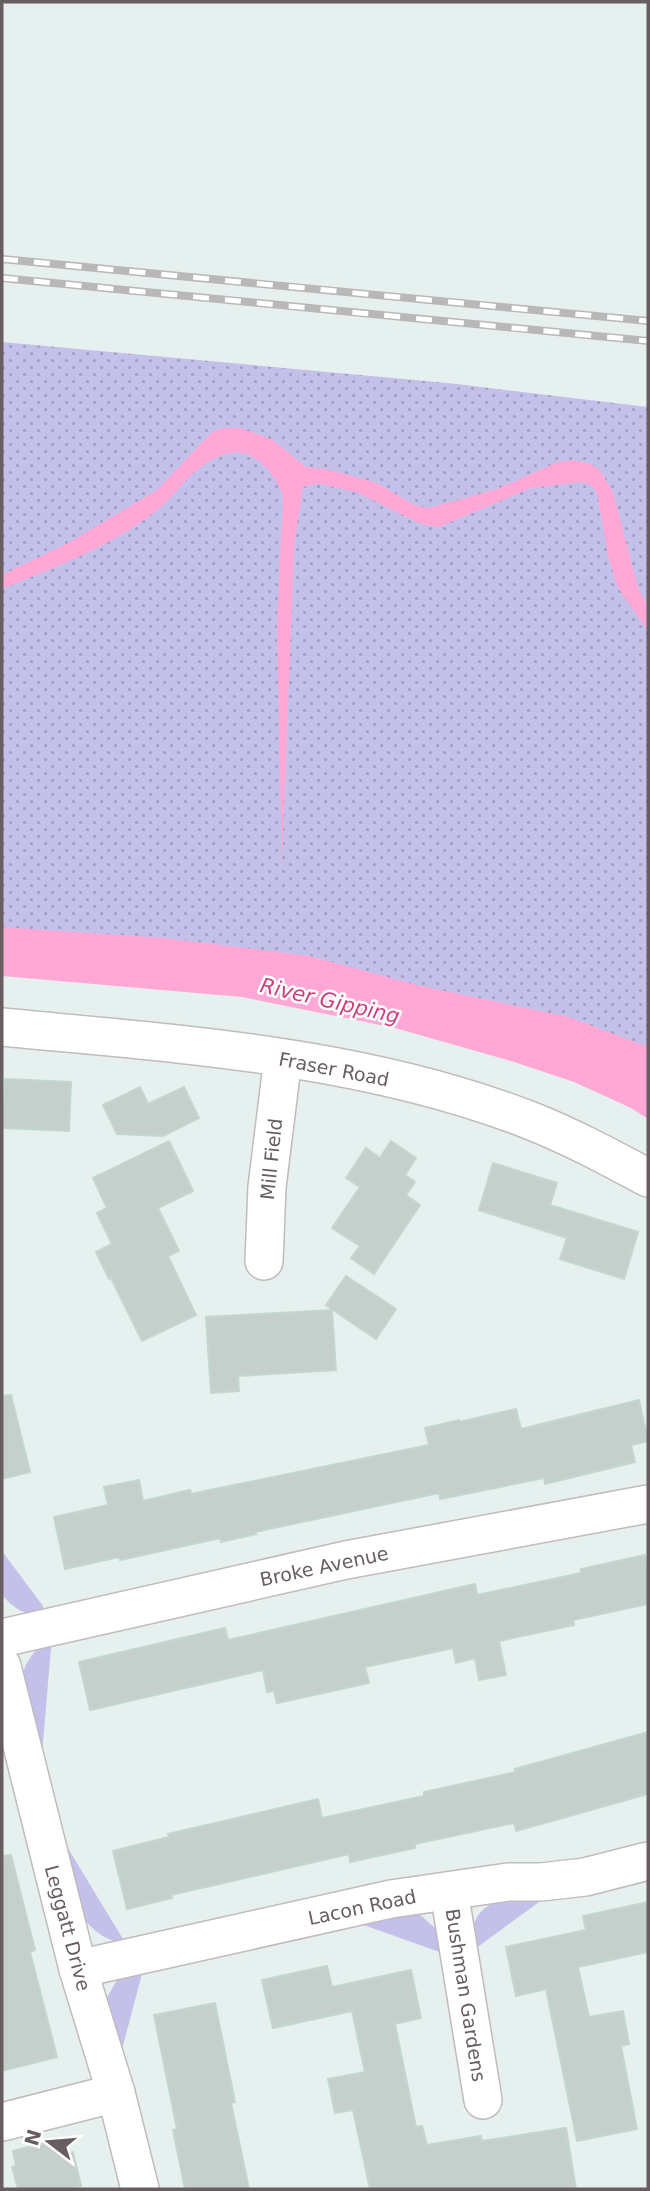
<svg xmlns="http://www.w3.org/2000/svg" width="650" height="2191" viewBox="0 0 650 2191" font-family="'DejaVu Sans',sans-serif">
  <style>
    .grass { fill: #c3c1ea }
    .park { fill: url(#park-dots) }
    .water { fill: #ffa8d5 }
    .building { fill: #c5cfcc; stroke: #c4d6d1; stroke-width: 2 }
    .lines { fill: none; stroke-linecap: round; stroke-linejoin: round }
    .minor-casing { stroke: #c2babd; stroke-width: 40 }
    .minor { stroke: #fff; stroke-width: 37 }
    .rail-casing { stroke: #b9b7b8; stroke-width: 8 }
    .rail { stroke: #fff; stroke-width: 5; stroke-dasharray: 16; stroke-linecap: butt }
    .labels { text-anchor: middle; stroke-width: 5; stroke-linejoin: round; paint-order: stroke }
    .street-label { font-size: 19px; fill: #685d61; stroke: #fff }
    .water-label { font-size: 21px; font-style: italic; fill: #cd407e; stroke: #fff }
  </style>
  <defs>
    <pattern id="park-dots" width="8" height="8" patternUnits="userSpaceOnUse" patternTransform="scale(1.75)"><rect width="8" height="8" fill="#c3c1ea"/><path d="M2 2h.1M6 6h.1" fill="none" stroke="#a2a0c1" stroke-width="1.8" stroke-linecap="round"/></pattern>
  </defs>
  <rect width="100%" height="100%" fill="#e6f1ef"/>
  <g class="grass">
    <path d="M2,1551L43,1606V1613C23,1616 15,1609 2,1595Z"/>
    <path d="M47,1642L51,1648L42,1754L21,1683C24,1663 31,1653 47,1642Z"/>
    <path d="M55,1827L126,1944C69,1934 67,1874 55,1827Z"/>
    <path d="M550,1894L475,1949C471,1938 471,1932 475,1921C487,1894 524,1897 550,1894Z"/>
    <polygon points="404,1911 419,1914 443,1935 448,1955 358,1923"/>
    <polygon points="143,1970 120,2057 105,2001 117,1980"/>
  </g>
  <polygon class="park" points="2,342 448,383 648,407 648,1087 125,963 2,961"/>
  <g class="water">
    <path d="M222,428H240L273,440L306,467L326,469L377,483L414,505L429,508L497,489L558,462L574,460L591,464L600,470L613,492L638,588L648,607V631L618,588L609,560L597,493L591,485L581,482L531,488L439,527L421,524L356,492L318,483L303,487L294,546L282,868L277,624L283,497C277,476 254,447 229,453C191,463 180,494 151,515C105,549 53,568 2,589V575L68,543L157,490L212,432Z"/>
    <polygon points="2,927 164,938 310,956 417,985 569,1017 648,1047 648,1119 631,1108 574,1082 514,1062 395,1028 242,997 2,976"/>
  </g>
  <g class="building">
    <polygon points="5,1079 71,1082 69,1131 3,1128"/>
    <polygon points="140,1087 148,1104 184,1087 199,1118 163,1136 117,1134 103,1105"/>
    <polygon points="169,1141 193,1191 158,1208 179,1251 168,1256 196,1315 142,1341 111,1278 109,1279 96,1252 112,1244 97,1213 107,1208 93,1178"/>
    <polygon points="391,1141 416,1158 405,1175 415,1182 406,1195 420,1205 374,1274 351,1258 360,1246 332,1228 360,1187 346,1178 366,1148 380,1158"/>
    <polygon points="493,1163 557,1183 550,1205 638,1232 624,1279 560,1259 567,1238 479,1210"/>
    <polygon points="346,1276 396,1309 376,1339 326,1305"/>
    <polygon points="332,1310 336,1370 238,1376 239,1391 211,1393 206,1317"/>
    <polygon points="11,1395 30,1472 2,1479 2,1396"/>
    <polygon points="639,1400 648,1441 631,1445 635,1462 545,1484 544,1478 440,1499 439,1493 255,1532 256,1534 221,1542 220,1538 120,1560 119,1557 65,1569 54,1517 108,1505 104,1487 139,1480 143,1501 190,1490 191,1494 429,1445 425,1428 459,1420 459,1422 516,1409 521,1429"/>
    <polygon points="645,1555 648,1568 648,1604 573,1620 574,1625 499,1641 506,1675 479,1680 475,1658 456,1663 453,1648 365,1667 369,1683 277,1703 274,1691 267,1692 263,1670 90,1710 79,1662 225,1628 228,1640 475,1584 477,1595 581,1573 581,1569"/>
    <polygon points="648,1732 648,1794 516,1831 514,1823 415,1844 415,1848 350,1862 349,1854 171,1895 172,1898 127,1909 113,1851 169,1837 168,1834 318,1799 322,1818 424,1796 424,1792 516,1772 515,1769"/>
    <polygon points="11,1855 35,1950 30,1952 57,2057 2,2071 2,1856"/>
    <polygon points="648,1902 648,1952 578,1967 589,2017 623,2011 629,2044 621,2046 637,2129 577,2141 546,1989 516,1996 506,1947 586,1930 583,1916"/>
    <polygon points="327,1966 332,1987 411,1970 421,2018 395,2024 416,2127 422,2126 427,2145 481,2136 482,2141 566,2128 576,2189 370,2189 353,2110 335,2113 328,2079 365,2072 352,2011 273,2028 262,1980"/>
    <polygon points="215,2003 235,2102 231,2103 249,2189 185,2189 173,2130 177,2129 154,2015"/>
    <polygon points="61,2139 64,2155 73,2152 81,2186 67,2189 18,2189 12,2167 16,2166 13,2151"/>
  </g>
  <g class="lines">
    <g class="minor-casing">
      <g id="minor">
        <path d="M2,1027C178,1044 362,1055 529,1120C570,1136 609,1157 648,1178"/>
        <polyline points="264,1261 267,1187 283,1058"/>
        <polyline points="2,1638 346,1560 648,1504"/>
        <polyline points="2,1666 78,1969 116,2093 140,2189"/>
        <polyline points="449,1891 483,2100"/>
        <polyline points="78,1969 391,1899 508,1882 541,1882 585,1877 648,1861"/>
        <polyline points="2,2122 116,2093"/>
      </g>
    </g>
    <use href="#minor" class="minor"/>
    <g class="rail-casing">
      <g id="rail">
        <polyline points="2,259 648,321"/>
        <polyline points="2,278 648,341"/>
      </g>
    </g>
    <use href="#rail" class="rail"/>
  </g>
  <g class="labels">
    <g class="street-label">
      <text transform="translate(334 1069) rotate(11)" y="7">Fraser Road</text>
      <text transform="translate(271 1159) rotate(-84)" y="7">Mill Field</text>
      <text transform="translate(324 1566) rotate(-12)" y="7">Broke Avenue</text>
      <text transform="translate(362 1907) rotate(-12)" y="7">Lacon Road</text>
      <text transform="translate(68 1928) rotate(75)" y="7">Leggatt Drive</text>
      <text transform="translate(466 1995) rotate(81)" y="7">Bushman Gardens</text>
    </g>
    <g class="water-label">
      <text transform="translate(330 1001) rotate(13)" y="7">River Gipping</text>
    </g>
  </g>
  <rect width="650" height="2191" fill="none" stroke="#685d61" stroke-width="7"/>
  <g transform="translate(49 2142) rotate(286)" stroke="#ffffff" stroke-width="5" paint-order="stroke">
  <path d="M0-5L12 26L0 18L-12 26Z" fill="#685d61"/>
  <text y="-10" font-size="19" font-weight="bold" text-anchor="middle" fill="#685d61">N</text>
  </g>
</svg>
